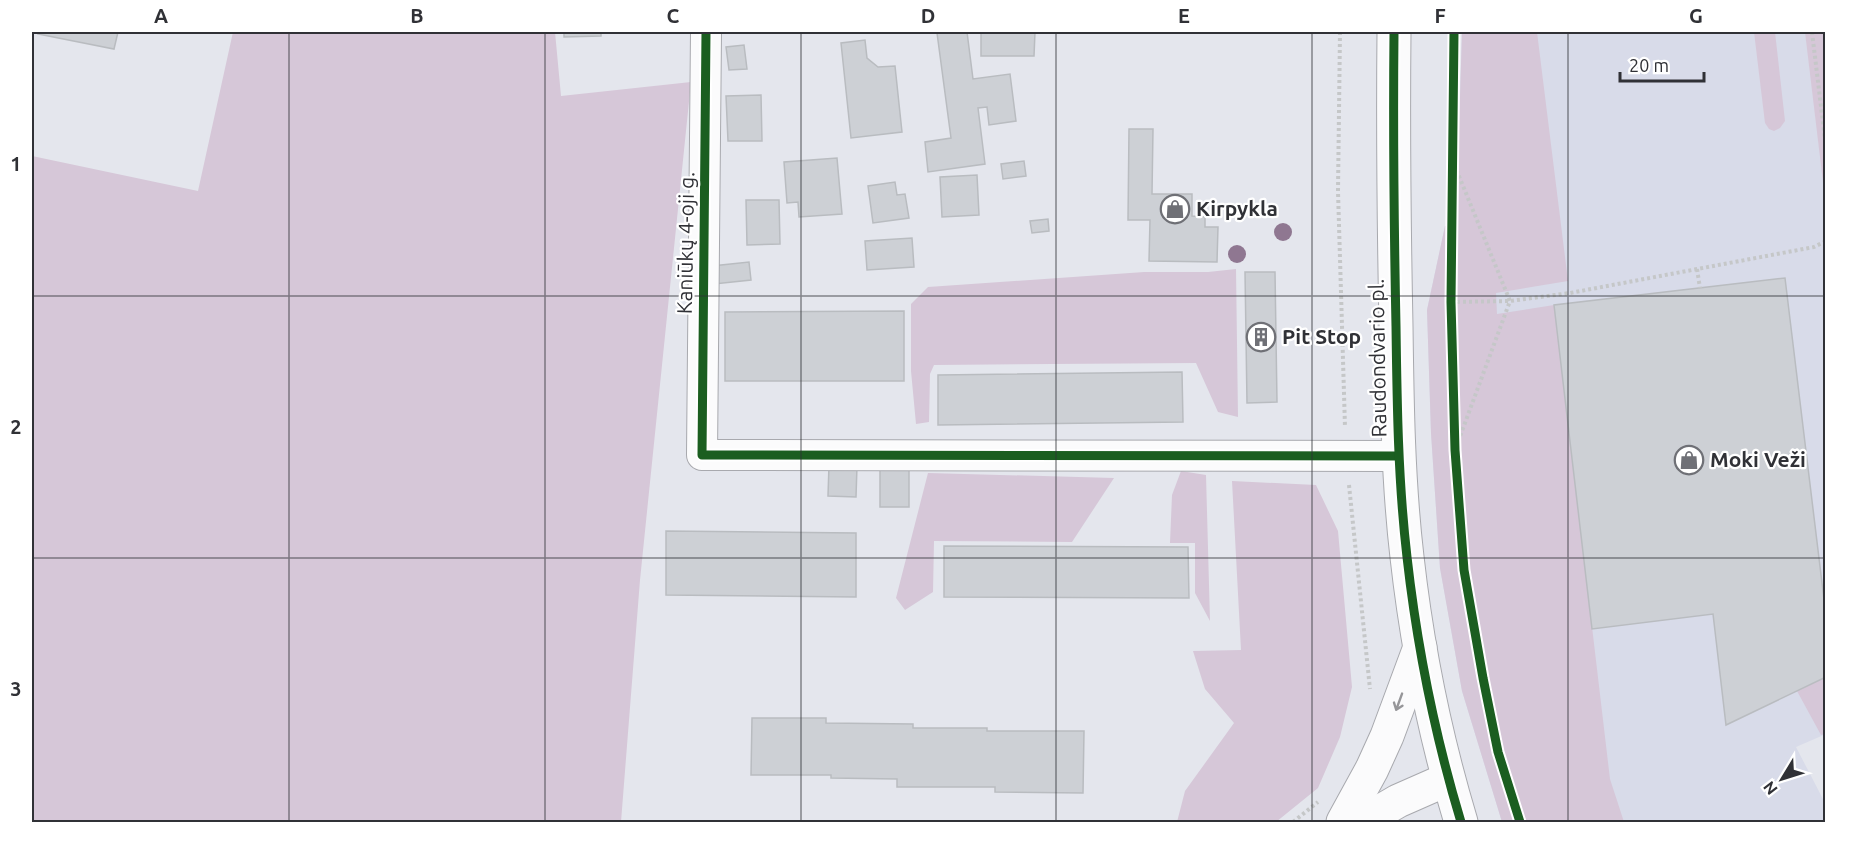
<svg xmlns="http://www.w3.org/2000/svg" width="1857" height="854" viewBox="0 0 1857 854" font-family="Ubuntu,sans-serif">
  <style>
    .built { fill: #d8dbe9 }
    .green { fill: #d6c7d8 }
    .building { fill: #cdd0d5; stroke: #b9bcc0; stroke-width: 1.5 }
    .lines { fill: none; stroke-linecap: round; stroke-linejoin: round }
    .minor-casing { stroke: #a8a9ae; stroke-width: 32 }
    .secondary-casing { stroke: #a8a9ae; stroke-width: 35 }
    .primary-casing { stroke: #a8a9ae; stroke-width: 35 }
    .path { stroke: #c5c7c8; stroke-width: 4; stroke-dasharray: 3 3; stroke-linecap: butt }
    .minor { stroke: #fbfbfc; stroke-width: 30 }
    .secondary { stroke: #fbfbfc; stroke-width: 33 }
    .primary { stroke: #fbfbfc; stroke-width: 33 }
    .cycleway-casing { stroke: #fff; stroke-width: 13 }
    .cycleway { stroke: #1b5e20; stroke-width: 9 }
    .tree { fill: #8f7791 }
    .oneway { stroke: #969699 }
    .grid { fill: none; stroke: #303136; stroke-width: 1.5; stroke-opacity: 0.55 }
    .labels { text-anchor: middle; stroke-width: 4.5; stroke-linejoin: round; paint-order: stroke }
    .poi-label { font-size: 21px; font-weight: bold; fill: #303136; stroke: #fff; text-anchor: start }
    .street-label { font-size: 21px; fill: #303136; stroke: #fff }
    .neatline { fill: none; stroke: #303136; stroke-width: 2 }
    .grid-label { font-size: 20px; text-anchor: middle; font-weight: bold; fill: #303136 }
  </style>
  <rect width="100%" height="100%" fill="#e4e6ed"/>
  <polygon class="built" points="1462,32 1825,32 1826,734 1796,747 1825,803 1825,822 1502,822 1462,691 1440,568 1431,433 1427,310 1445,226 1456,226"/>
  <g class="green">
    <polygon points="233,32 555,32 561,96 691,82 640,580 621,822 32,822 32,156 198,191"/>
    <polygon points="1462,32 1537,32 1568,281 1496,293 1497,314 1554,305 1610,779 1624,822 1502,822 1462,691 1440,568 1431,433 1427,310 1445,226 1456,226"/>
    <polygon points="1754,32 1775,32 1785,121 1780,128 1774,131 1769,129 1765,123"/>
    <polygon points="1805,32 1825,32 1825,199"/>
    <polygon points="1236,269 1238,417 1218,412 1196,363 934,365 930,374 929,422 916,424 911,371 911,304 928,287 1144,272 1208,272"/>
    <polygon points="1181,471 1206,475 1210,621 1195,593 1195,543 1170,543 1172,495"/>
    <polygon points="928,473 1114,478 1072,542 934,541 933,592 905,610 896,598"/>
    <polygon points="1232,481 1316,485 1338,531 1352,687 1340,737 1318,788 1276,822 1177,822 1185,791 1234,723 1205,689 1193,651 1241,650"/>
    <polygon points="1825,677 1825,734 1821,735 1797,691"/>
  </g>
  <g class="building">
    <polygon points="39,32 118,32 114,49 38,34"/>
    <polygon points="564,32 601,32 601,36 564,37"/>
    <polygon points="948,32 967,32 973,79 1010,74 1016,121 989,125 987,107 978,108 985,164 928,172 925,142 951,138 937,33"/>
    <polygon points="981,32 1035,32 1034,56 981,56"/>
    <polygon points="865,40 867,58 878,67 895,66 902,132 851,138 841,43"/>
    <polygon points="744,45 747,69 729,70 726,47"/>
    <polygon points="761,95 762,141 728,141 726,96"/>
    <polygon points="1129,129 1153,129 1152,194 1192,194 1192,216 1205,217 1205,227 1218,227 1217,262 1149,261 1150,220 1128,220"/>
    <polygon points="837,158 842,214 799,217 798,202 787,203 784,162"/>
    <polygon points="1024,161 1026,176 1003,179 1001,164"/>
    <polygon points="977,175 979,215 942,217 940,177"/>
    <polygon points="895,182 897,195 905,194 909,218 873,223 868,186"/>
    <polygon points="746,200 779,200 780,244 747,245"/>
    <polygon points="1048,219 1049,231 1032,233 1030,221"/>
    <polygon points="912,238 914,267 867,270 865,241"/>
    <polygon points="749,262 751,280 714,284 712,266"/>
    <polygon points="1245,272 1275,272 1277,402 1247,403"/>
    <polygon points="1785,278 1826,616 1826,677 1726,725 1713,614 1592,629 1554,305"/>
    <polygon points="904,311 904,381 725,381 725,312"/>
    <polygon points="1182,372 1183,422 938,425 938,375"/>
    <polygon points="829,465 857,466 856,497 828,496"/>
    <polygon points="880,467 909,468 909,507 880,507"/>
    <polygon points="666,531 856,533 856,597 666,595"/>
    <polygon points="944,546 1188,547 1189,598 944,597"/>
    <polygon points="752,718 826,718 826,723 913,724 913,728 987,728 987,731 1084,731 1083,793 995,792 995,787 897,787 897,779 831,778 831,775 751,775"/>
  </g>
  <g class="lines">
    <g class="minor-casing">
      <polyline id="minor" points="706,32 702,455 1398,456"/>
    </g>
    <g class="secondary-casing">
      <g id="secondary">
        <polyline points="1343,822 1372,769 1387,736 1420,647"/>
        <polyline points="1362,822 1398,801 1448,779"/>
      </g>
    </g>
    <g class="primary-casing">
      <path id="primary" d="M1394,32C1393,130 1394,228 1396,326C1397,403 1398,480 1407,557C1417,646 1435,736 1461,822"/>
    </g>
    <g class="path">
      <polyline points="1340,32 1338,191 1345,427"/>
      <polyline points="1812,32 1826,148"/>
      <polyline points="1452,159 1510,301 1455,450"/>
      <polyline points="1697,269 1700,288"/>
      <polyline points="1451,302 1510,301 1570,293 1814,247 1826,241"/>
      <polyline points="1349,485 1370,689"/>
      <polyline points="1293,822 1318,802"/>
    </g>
    <use href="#minor" class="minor"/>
    <use href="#secondary" class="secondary"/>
    <use href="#primary" class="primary"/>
    <g class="cycleway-casing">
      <g id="cycleway">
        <polyline points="706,32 702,455 1398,456"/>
        <path d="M1394,32C1393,130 1394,228 1396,326C1397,403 1398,480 1407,557C1417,646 1435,736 1461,822"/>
        <polyline points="1454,32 1451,302 1455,450 1464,570 1483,678 1498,752 1520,822"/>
      </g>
    </g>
    <use href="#cycleway" class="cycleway"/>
  </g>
  <g class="tree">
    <circle cx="1283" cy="232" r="9"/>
    <circle cx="1237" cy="254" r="9"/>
  </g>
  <defs><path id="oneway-shaft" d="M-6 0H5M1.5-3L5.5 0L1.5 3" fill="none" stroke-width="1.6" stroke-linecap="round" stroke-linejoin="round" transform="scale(1.5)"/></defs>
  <use class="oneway" href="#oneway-shaft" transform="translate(1399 702) rotate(110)"/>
  <path class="grid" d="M289,32V822M545,32V822M801,32V822M1056,32V822M1312,32V822M1568,32V822M32,296H1826M32,558H1826"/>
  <defs>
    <g id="shop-ring" transform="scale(1.5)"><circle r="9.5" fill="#fff" stroke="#6f7076" stroke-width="1.5"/><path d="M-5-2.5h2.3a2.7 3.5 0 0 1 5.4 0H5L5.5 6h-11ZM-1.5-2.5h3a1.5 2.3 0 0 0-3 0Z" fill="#6f7076"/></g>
    <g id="building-ring" transform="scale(1.5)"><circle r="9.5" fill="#fff" stroke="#6f7076" stroke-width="1.5"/><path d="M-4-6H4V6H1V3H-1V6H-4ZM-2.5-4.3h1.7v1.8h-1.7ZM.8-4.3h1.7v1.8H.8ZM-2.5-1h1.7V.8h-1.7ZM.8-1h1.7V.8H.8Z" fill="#6f7076"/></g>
  </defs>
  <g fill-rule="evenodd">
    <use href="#shop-ring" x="1175" y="209"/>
    <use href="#building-ring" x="1261" y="337"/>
    <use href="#shop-ring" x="1689" y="460"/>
  </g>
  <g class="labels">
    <g class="poi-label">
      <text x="1196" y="216">Kirpykla</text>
      <text x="1282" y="344">Pit Stop</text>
      <text x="1710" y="467">Moki Veži</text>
    </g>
    <g class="street-label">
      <text transform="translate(686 243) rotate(-89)" y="7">Kaniūkų 4-oji g.</text>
      <text transform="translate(1378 358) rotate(-91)" y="7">Raudondvario pl.</text>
    </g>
  </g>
  <rect width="1857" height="854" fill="none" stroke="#ffffff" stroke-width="66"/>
  <g transform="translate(1782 779) rotate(232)" stroke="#ffffff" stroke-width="4.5" paint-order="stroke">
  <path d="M0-4.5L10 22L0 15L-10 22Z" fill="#303136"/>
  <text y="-9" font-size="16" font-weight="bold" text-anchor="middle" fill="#303136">N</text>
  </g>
  <path d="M1620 72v9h84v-9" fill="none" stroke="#303136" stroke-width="3"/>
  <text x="1629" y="72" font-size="18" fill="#303136" stroke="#ffffff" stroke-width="4.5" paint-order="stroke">20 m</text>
  <rect x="33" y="33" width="1791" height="788" class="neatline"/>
  <g class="grid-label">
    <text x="161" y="23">A</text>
    <text x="417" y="23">B</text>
    <text x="673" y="23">C</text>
    <text x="928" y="23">D</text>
    <text x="1184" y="23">E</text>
    <text x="1440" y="23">F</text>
    <text x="1696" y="23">G</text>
    <text x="16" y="171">1</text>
    <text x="16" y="434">2</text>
    <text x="16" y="696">3</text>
  </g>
</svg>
